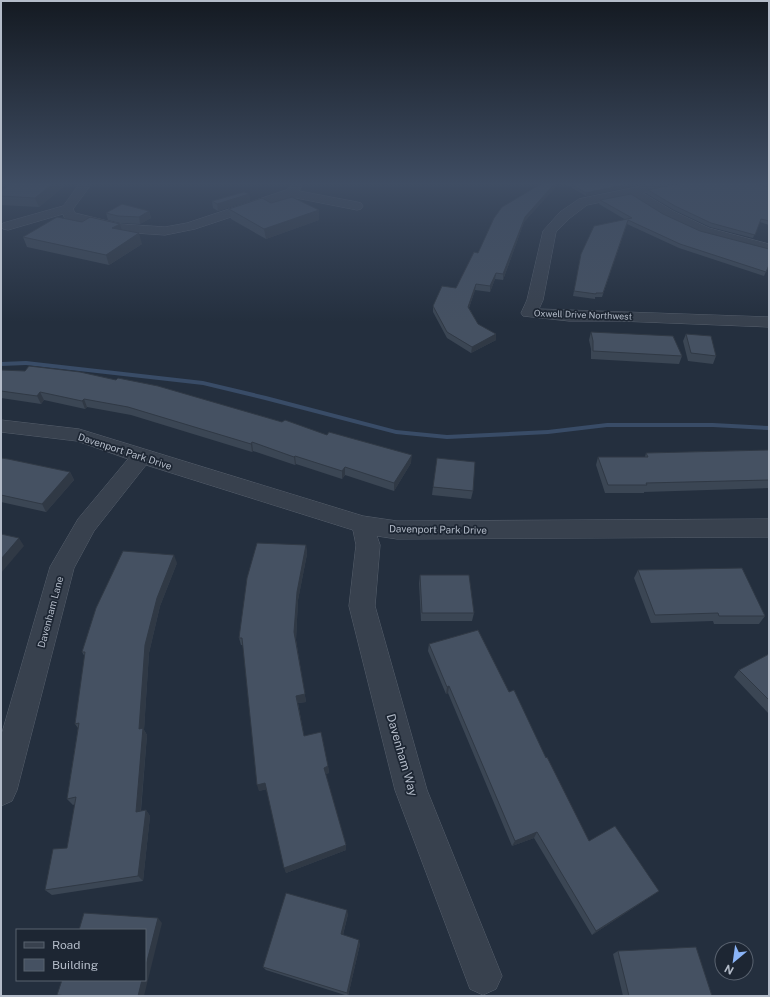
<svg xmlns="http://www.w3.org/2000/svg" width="770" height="997" viewBox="0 0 770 997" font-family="'Public Sans',sans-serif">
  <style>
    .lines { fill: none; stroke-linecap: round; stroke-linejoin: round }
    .stream { fill: #394c67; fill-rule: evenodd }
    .street-casing { stroke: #565f6c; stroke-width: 1 }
    .street { fill: #38414e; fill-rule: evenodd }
    .wall { fill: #3b4654 }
    .shaded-wall { fill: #303945 }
    .building { fill: #455162; stroke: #303945 }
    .labels { text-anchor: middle; stroke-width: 3.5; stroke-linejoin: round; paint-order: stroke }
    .far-street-label { font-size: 9px; fill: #b4bcc9; stroke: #1d2633 }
    .street-label { font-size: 10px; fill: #b4bcc9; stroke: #1d2633 }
    .near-street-label { font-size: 12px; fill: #b4bcc9; stroke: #1d2633 }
  </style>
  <rect width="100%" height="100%" fill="#242f3e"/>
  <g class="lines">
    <polygon class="stream" points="26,361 203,381 266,396 396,430 447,435 548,430 607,423 713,423 769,426 769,430 713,427 607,427 548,434 447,439 396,434 265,400 203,385 26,365 1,366 1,362"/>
    <g class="street-casing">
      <g id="street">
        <polygon points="81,182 93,182 73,209 75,213 120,224 165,227 187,223 286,190 291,186 292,182 304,182 299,191 357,202 361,203 363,206 361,209 357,210 291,197 195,229 165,235 120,232 65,219 63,214 8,230 3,229 1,226 3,223 63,206"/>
        <polygon points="661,182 687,182 685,184 643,193 673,211 709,228 769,244 769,252 699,234 663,217 630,196 587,205 570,218 556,232 543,300 539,309 769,317 769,327 619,321 569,321 523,316 521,313 527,300 543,231 560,212 579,199"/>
        <polygon points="746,182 769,182 769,189 748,184"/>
        <polygon points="1,420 79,429 363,516 397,521 769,519 769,537 397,539 377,536 380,545 375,606 427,790 502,976 496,989 483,995 470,989 395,790 349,606 356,545 353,530 146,465 94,531 74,568 17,790 12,801 1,806 1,736 50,567 78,519 128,459 77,441 1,432"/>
      </g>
    </g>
    <use href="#street" class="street"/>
  </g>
  <g class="wall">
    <polygon points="69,182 39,207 1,205 1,191"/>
    <polygon points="562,182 651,182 586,196"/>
    <polygon points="559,183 524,222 503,280 495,279 490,292 475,290 469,308 478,324 496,340 471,353 447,338 433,312 433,306 456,288 478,253"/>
    <polygon points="769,187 769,225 760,222 753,238 710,227 674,210 647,194 648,190"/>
    <polygon points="249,194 250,201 218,211 213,208 212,201"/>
    <polygon points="600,200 663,214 769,265 764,276 679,248 627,224 602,297 595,297 595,299 573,296 581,254 626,220 599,204"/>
    <polygon points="271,203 319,220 266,239 231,219 229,209"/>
    <polygon points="149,211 151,218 140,224 120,223 108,220 106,213"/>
    <polygon points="82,222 120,224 122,230 142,244 109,265 27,247 23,237"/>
    <polygon points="591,332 682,356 679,364 591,359 591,349 589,340"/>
    <polygon points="686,334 716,356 713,364 688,361 683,341"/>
    <polygon points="1,370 411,463 394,491 345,475 342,479 296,464 295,465 253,451 252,452 131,415 87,407 85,409 44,400 41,404 1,398 1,399"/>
    <polygon points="769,450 769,488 644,492 644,493 605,493 596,465 598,457 645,457 646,453"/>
    <polygon points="1,458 70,472 74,480 46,512 1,502"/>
    <polygon points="433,487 473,491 471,499 432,495"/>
    <polygon points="306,545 307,554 298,600 296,640 306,702 298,703 304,736 328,766 329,773 325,774 346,845 346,850 286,873 267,789 259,791 243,645 241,645 239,638"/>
    <polygon points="177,563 160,606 149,653 144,730 147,735 141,811 146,810 150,816 143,881 52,895 45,890 67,848 75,804 73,805 67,799 78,728 75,724 85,657 82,652"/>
    <polygon points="638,570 765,616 759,624 714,624 713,621 651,623 634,578"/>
    <polygon points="420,575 474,613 472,621 421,621 419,583"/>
    <polygon points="429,644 509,692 546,758 589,841 659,891 653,895 592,935 534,838 512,846 448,693 446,694 428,651"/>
    <polygon points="769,654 769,714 734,677 739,670"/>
    <polygon points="348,914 343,935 360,944 348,996 266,970 263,967"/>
    <polygon points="618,951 712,996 623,996 613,954"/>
  </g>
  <g class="shaded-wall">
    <polygon points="55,182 69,182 39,207 35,198"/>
    <polygon points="556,182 559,182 559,183 524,222 503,280 503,274 525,217"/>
    <polygon points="636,182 651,182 586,196 586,193"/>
    <polygon points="249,194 250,201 218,211 217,204"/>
    <polygon points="319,210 319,220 266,239 264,229"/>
    <polygon points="149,211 151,218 140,224 139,217"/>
    <polygon points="120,224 123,234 112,228"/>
    <polygon points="139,233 142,244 109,265 106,255"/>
    <polygon points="496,273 495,279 490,292 490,286"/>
    <polygon points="476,284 475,290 467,313 468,307"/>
    <polygon points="496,334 496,340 471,353 472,347"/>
    <polygon points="40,392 44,400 41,404 37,396"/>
    <polygon points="84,399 87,407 85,409 82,401"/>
    <polygon points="252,442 253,451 252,452 251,444"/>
    <polygon points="412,455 411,463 394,491 394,483"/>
    <polygon points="295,456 296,464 295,465 294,457"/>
    <polygon points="345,467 345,475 342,479 342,471"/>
    <polygon points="70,472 74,480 46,512 42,504"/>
    <polygon points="19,538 24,546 1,573 1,559"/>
    <polygon points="306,545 307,554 298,600 296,640 306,702 298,703 296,696 294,632 297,592"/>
    <polygon points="174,555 177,563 160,606 149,653 144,730 147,735 140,818 136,812 139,729 145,645 157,598"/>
    <polygon points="449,686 448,693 446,694 447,687"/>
    <polygon points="328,766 329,773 325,774 324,768"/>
    <polygon points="265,783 267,789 259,791 257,785"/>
    <polygon points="146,810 150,816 143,881 138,876"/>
    <polygon points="537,832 534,838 512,846 515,841"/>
    <polygon points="346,845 346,850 286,873 284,868"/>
    <polygon points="659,891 653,895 592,935 596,931"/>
    <polygon points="347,910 348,914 342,938 341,934"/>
    <polygon points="158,918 162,923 144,996 138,996 142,980 145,980 145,969"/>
    <polygon points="359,940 360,944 348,996 347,993"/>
  </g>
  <g class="building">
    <polygon points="13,182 55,182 35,198 1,196 1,191"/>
    <polygon points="544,182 556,182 525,217 503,274 496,273 490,286 476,284 468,307 478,324 496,334 472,347 447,332 433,306 442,286 456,288 474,252 478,253 494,218 502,207"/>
    <polygon points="568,182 636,182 586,193"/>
    <polygon points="685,182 750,182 769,187 769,221 761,219 755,235 711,223 675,206 648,190"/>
    <polygon points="244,192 249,194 217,204 212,201"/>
    <polygon points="631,194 663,214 700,231 769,249 769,265 766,272 680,244 628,220 603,293 596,293 596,294 574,291 581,254 594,226 632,218 600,200"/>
    <polygon points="292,197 319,210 264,229 229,209 262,198 271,203"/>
    <polygon points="122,204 149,211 139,217 118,216 106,213"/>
    <polygon points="57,217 82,222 90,217 120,224 112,228 139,233 106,255 23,237"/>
    <polygon points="591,332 673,336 682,356 593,351 593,341"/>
    <polygon points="686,334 711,336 716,356 691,353"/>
    <polygon points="29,366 80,372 116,380 118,378 158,386 282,422 285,420 327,435 329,432 412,455 394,483 345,467 342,471 295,456 294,457 252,442 251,444 128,407 84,399 82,401 40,392 37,396 1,391 1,370 25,371"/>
    <polygon points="769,450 769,480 646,483 647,485 608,485 598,457 648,457 646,453"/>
    <polygon points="1,458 8,459 70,472 42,504 1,495"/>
    <polygon points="437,458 475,462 473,491 433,487"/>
    <polygon points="1,534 19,538 1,559"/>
    <polygon points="257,543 306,545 297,592 294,632 305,694 296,696 304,736 321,732 328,766 324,768 346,845 284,868 265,783 257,785 242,638 239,638 247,578"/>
    <polygon points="123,551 174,555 157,598 145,645 139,729 143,728 136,812 146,810 138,876 45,890 53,849 67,848 76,797 67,799 79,723 75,724 85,652 82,652 96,608"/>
    <polygon points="742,568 765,616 719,616 718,613 655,615 638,570"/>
    <polygon points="420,575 469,575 474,613 422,613"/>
    <polygon points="478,630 509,692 514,690 546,758 547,757 589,841 615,826 659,891 596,931 537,832 515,841 449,686 447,687 429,644"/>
    <polygon points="769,654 769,700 739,670"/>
    <polygon points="286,893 347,910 341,934 359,940 347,993 263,967"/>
    <polygon points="84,913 158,918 145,969 145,930 79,930"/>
    <polygon points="696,947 712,996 629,996 618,951"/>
    <polygon points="62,980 142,980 138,996 68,996 57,995"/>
  </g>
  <linearGradient id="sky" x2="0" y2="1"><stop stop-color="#141a22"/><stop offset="0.57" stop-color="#3f4d63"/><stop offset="1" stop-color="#3f4d63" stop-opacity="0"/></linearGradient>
  <rect width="770" height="322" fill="url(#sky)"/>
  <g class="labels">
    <g class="far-street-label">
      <text transform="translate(583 315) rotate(2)" y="3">Oxwell Drive Northwest</text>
    </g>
    <g class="street-label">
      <text transform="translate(125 451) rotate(18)" y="4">Davenport Park Drive</text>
      <text transform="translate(438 529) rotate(1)" y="4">Davenport Park Drive</text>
      <text transform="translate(50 612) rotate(-75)" y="4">Davenham Lane</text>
    </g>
    <g class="near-street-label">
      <text transform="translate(402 755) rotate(74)" y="4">Davenham Way</text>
    </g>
  </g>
  <rect width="770" height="997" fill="none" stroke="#b4bcc9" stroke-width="4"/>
  <rect x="16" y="929" width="130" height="52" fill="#1d2633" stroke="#59626f"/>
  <rect x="24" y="942" width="20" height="6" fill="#38414e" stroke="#59626f"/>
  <text x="52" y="949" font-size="12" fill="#b4bcc9">Road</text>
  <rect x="24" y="959" width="20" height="12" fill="#455162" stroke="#59626f"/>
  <text x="52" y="969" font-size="12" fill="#b4bcc9">Building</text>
  <g transform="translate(734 961) rotate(209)"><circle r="19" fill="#1d2633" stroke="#59626f"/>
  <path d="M0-3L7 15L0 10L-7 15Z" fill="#8ab4f8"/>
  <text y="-6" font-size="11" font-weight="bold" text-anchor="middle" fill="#b4bcc9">N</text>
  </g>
</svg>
